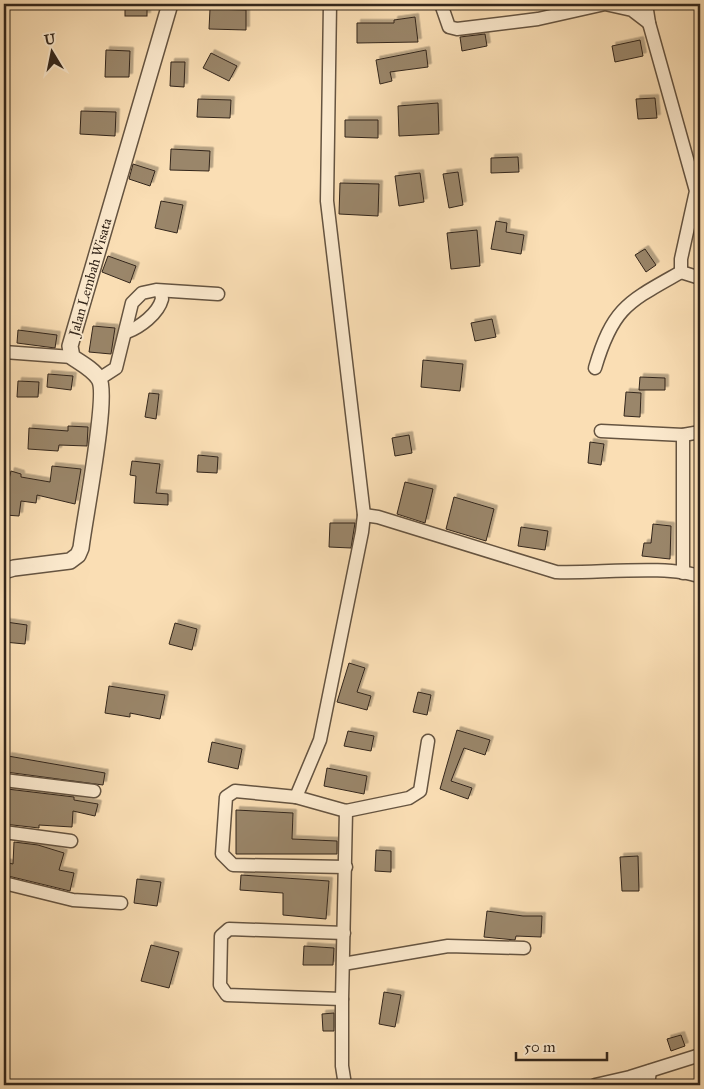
<svg xmlns="http://www.w3.org/2000/svg" width="704" height="1089" viewBox="0 0 704 1089" font-family="'IM FELL Great Primer',serif">
  <style>
    .building { fill: #9a866b; stroke: #33261b; filter: url(#shadow) }
    .lines { fill: none; stroke-linecap: round; stroke-linejoin: round }
    .minor-casing { stroke: #655441; stroke-width: 15 }
    .tertiary-casing { stroke: #655441; stroke-width: 18 }
    .minor { stroke: #fceace; stroke-width: 12 }
    .tertiary { stroke: #fceace; stroke-width: 15 }
    .labels { text-anchor: middle; stroke-width: 4; stroke-linejoin: round; paint-order: stroke }
    .street-label { font-size: 14px; fill: #33261b; stroke: #fceace }
  </style>
  <defs>
    <filter id="shadow"><feDropShadow dx="3.5" dy="-3.5" stdDeviation="0" flood-color="#0004"/></filter>
  </defs>
  <rect width="100%" height="100%" fill="#fadeb4"/>
  <filter id="stains"><feTurbulence type="fractalNoise" baseFrequency=".004" numOctaves="4"/><feColorMatrix values="0 0 0 0 .2 0 0 0 0 .09 0 0 0 0 .02 0 0 0 .5 -.17"/></filter>
  <radialGradient id="worn" r=".72"><stop offset=".6" stop-color="#630" stop-opacity="0"/><stop offset="1" stop-color="#630" stop-opacity=".3"/></radialGradient>
  <g class="building">
    <rect x="125" y="4" width="22" height="12"/>
    <polygon points="210,9 246,10 246,30 209,29"/>
    <polygon points="415,17 418,42 357,43 357,23 394,23 394,20"/>
    <polygon points="485,34 487,46 462,51 460,37"/>
    <polygon points="640,40 643,56 615,62 612,46"/>
    <polygon points="106,50 130,51 129,77 105,77"/>
    <polygon points="426,50 428,67 390,72 392,81 380,84 376,60"/>
    <polygon points="211,53 237,66 229,81 203,68"/>
    <polygon points="171,62 185,62 184,87 170,86"/>
    <polygon points="655,98 657,118 638,119 636,99"/>
    <polygon points="198,99 231,100 230,118 197,117"/>
    <polygon points="438,103 439,134 399,136 398,106"/>
    <polygon points="81,111 116,112 115,136 80,134"/>
    <polygon points="345,120 378,120 378,138 345,137"/>
    <polygon points="171,149 210,151 209,171 170,170"/>
    <polygon points="518,157 519,172 491,173 491,158"/>
    <polygon points="133,164 155,171 150,186 129,179"/>
    <polygon points="458,172 463,205 449,208 443,174"/>
    <polygon points="420,173 424,202 399,206 395,176"/>
    <polygon points="340,183 379,184 378,216 339,214"/>
    <polygon points="161,201 183,205 177,233 155,228"/>
    <polygon points="496,221 507,223 506,232 524,235 521,254 491,249"/>
    <polygon points="477,230 480,266 451,269 447,233"/>
    <polygon points="645,249 656,265 646,272 635,255"/>
    <polygon points="108,256 136,266 130,283 102,272"/>
    <polygon points="492,319 496,337 475,341 471,323"/>
    <polygon points="93,326 115,328 111,354 89,352"/>
    <polygon points="18,330 57,335 55,348 17,343"/>
    <polygon points="423,360 463,364 460,391 421,387"/>
    <polygon points="48,374 73,376 71,390 47,387"/>
    <polygon points="640,377 665,378 665,390 639,390"/>
    <polygon points="18,381 39,382 38,397 17,397"/>
    <polygon points="626,392 641,393 640,417 624,416"/>
    <polygon points="149,393 159,394 156,419 145,417"/>
    <polygon points="68,426 88,427 87,446 59,445 58,451 28,449 29,428 68,431"/>
    <polygon points="409,435 412,453 395,456 392,438"/>
    <polygon points="590,442 604,444 601,465 588,463"/>
    <polygon points="198,455 218,457 217,473 197,472"/>
    <polygon points="132,461 160,464 156,493 168,494 168,505 134,503 136,476 130,475"/>
    <polygon points="52,466 81,469 75,504 37,495 36,503 21,501 19,516 5,515 8,491 6,491 11,471 21,474 21,477 50,482"/>
    <polygon points="405,482 433,489 425,523 397,514"/>
    <polygon points="454,497 494,509 486,541 446,529"/>
    <polygon points="330,523 355,523 351,548 329,547"/>
    <polygon points="653,524 671,526 670,559 642,556 644,543 651,543"/>
    <polygon points="521,527 548,531 545,550 518,546"/>
    <polygon points="6,622 27,625 25,644 4,642"/>
    <polygon points="175,623 197,629 192,650 169,644"/>
    <polygon points="349,663 365,668 357,692 371,696 367,710 337,702"/>
    <polygon points="109,686 165,695 160,719 130,713 130,717 105,713"/>
    <polygon points="418,692 431,695 427,715 413,712"/>
    <polygon points="457,730 490,740 485,755 464,748 451,781 472,788 468,799 440,789"/>
    <polygon points="348,731 374,736 371,751 344,746"/>
    <polygon points="212,742 242,749 238,769 208,762"/>
    <polygon points="8,756 105,773 103,785 6,772"/>
    <polygon points="327,768 367,776 364,794 324,786"/>
    <polygon points="7,789 74,797 74,800 98,804 95,816 73,811 72,827 39,825 39,828 4,824"/>
    <polygon points="236,810 293,813 292,839 337,841 337,854 236,854"/>
    <polygon points="14,842 38,845 64,853 59,870 74,873 70,891 4,875 4,862 13,864"/>
    <polygon points="376,850 391,851 391,872 375,871"/>
    <polygon points="638,856 639,891 622,891 620,857"/>
    <polygon points="241,875 329,881 326,919 283,915 283,893 240,890"/>
    <polygon points="137,879 161,882 157,906 134,903"/>
    <polygon points="487,911 523,916 542,916 541,937 516,936 515,940 484,937"/>
    <polygon points="151,945 179,952 169,988 141,981"/>
    <polygon points="304,946 334,948 333,965 303,965"/>
    <polygon points="384,992 401,995 395,1027 379,1024"/>
    <polygon points="334,1013 334,1031 323,1031 322,1014"/>
    <polygon points="681,1035 685,1046 671,1051 667,1039"/>
  </g>
  <g class="lines">
    <g class="minor-casing">
      <g id="minor">
        <polyline points="330,4 327,201 364,515 362,532 320,740 296,797 346,811 409,798 420,791 428,741"/>
        <polyline points="441,4 449,27 457,29 538,19 605,4 632,10 649,23"/>
        <polyline points="646,4 649,23 696,191 681,259 681,272 700,278"/>
        <path d="M127,332C140,327 158,314 162,299L161,292"/>
        <polyline points="4,352 72,357"/>
        <path d="M595,368C613,307 628,302 681,272"/>
        <polyline points="99,379 116,368 132,303 142,293 156,290 218,294"/>
        <polyline points="601,431 683,435 700,432"/>
        <path d="M364,515L378,517L556,572C592,574 671,564 700,577"/>
        <polyline points="683,573 683,435"/>
        <polyline points="4,780 94,791"/>
        <polyline points="296,797 235,791 226,797 222,854 233,865 346,867"/>
        <polyline points="4,832 71,841"/>
        <polyline points="4,883 73,900 121,903"/>
        <polyline points="343,964 448,946 524,948"/>
        <polyline points="342,999 227,995 220,985 221,936 229,929 344,933"/>
        <polyline points="345,1085 342,1066 342,999 346,811"/>
        <polyline points="595,1085 630,1077 700,1055"/>
        <polyline points="648,1085 650,1071"/>
      </g>
    </g>
    <g class="tertiary-casing">
      <path id="tertiary" d="M4,571L14,568L70,561L78,555L81,548C84,521 109,395 99,379C94,370 81,363 72,357L70,346L170,4"/>
    </g>
    <use href="#minor" class="minor"/>
    <use href="#tertiary" class="tertiary"/>
  </g>
  <g class="labels">
    <g class="street-label">
      <text transform="translate(90 277) rotate(-74)" y="5">Jalan Lembah Wisata</text>
    </g>
  </g>
  <rect width="704" height="1089" fill="none" stroke="#fadeb4" stroke-width="20"/>
  <rect x="5" y="5" width="694" height="1079" fill="none" stroke="#33261b" stroke-width="2.5"/>
  <rect x="10" y="10" width="684" height="1069" fill="none" stroke="#33261b"/>
  <g transform="translate(52 52) rotate(350)" stroke="#fceace" stroke-width="4" paint-order="stroke">
  <path d="M0-4L9 19L0 12L-9 19Z" fill="#33261b"/>
  <text y="-8" font-size="14" font-weight="bold" text-anchor="middle" fill="#33261b">U</text>
  </g>
  <path d="M516 1052v8h91v-8" fill="none" stroke="#33261b" stroke-width="2.5"/>
  <text x="524" y="1052" font-size="15" fill="#33261b" stroke="#fceace" stroke-width="4" paint-order="stroke">50 m</text>
  <rect width="100%" height="100%" filter="url(#stains)"/>
  <rect width="100%" height="100%" fill="url(#worn)"/>
</svg>
